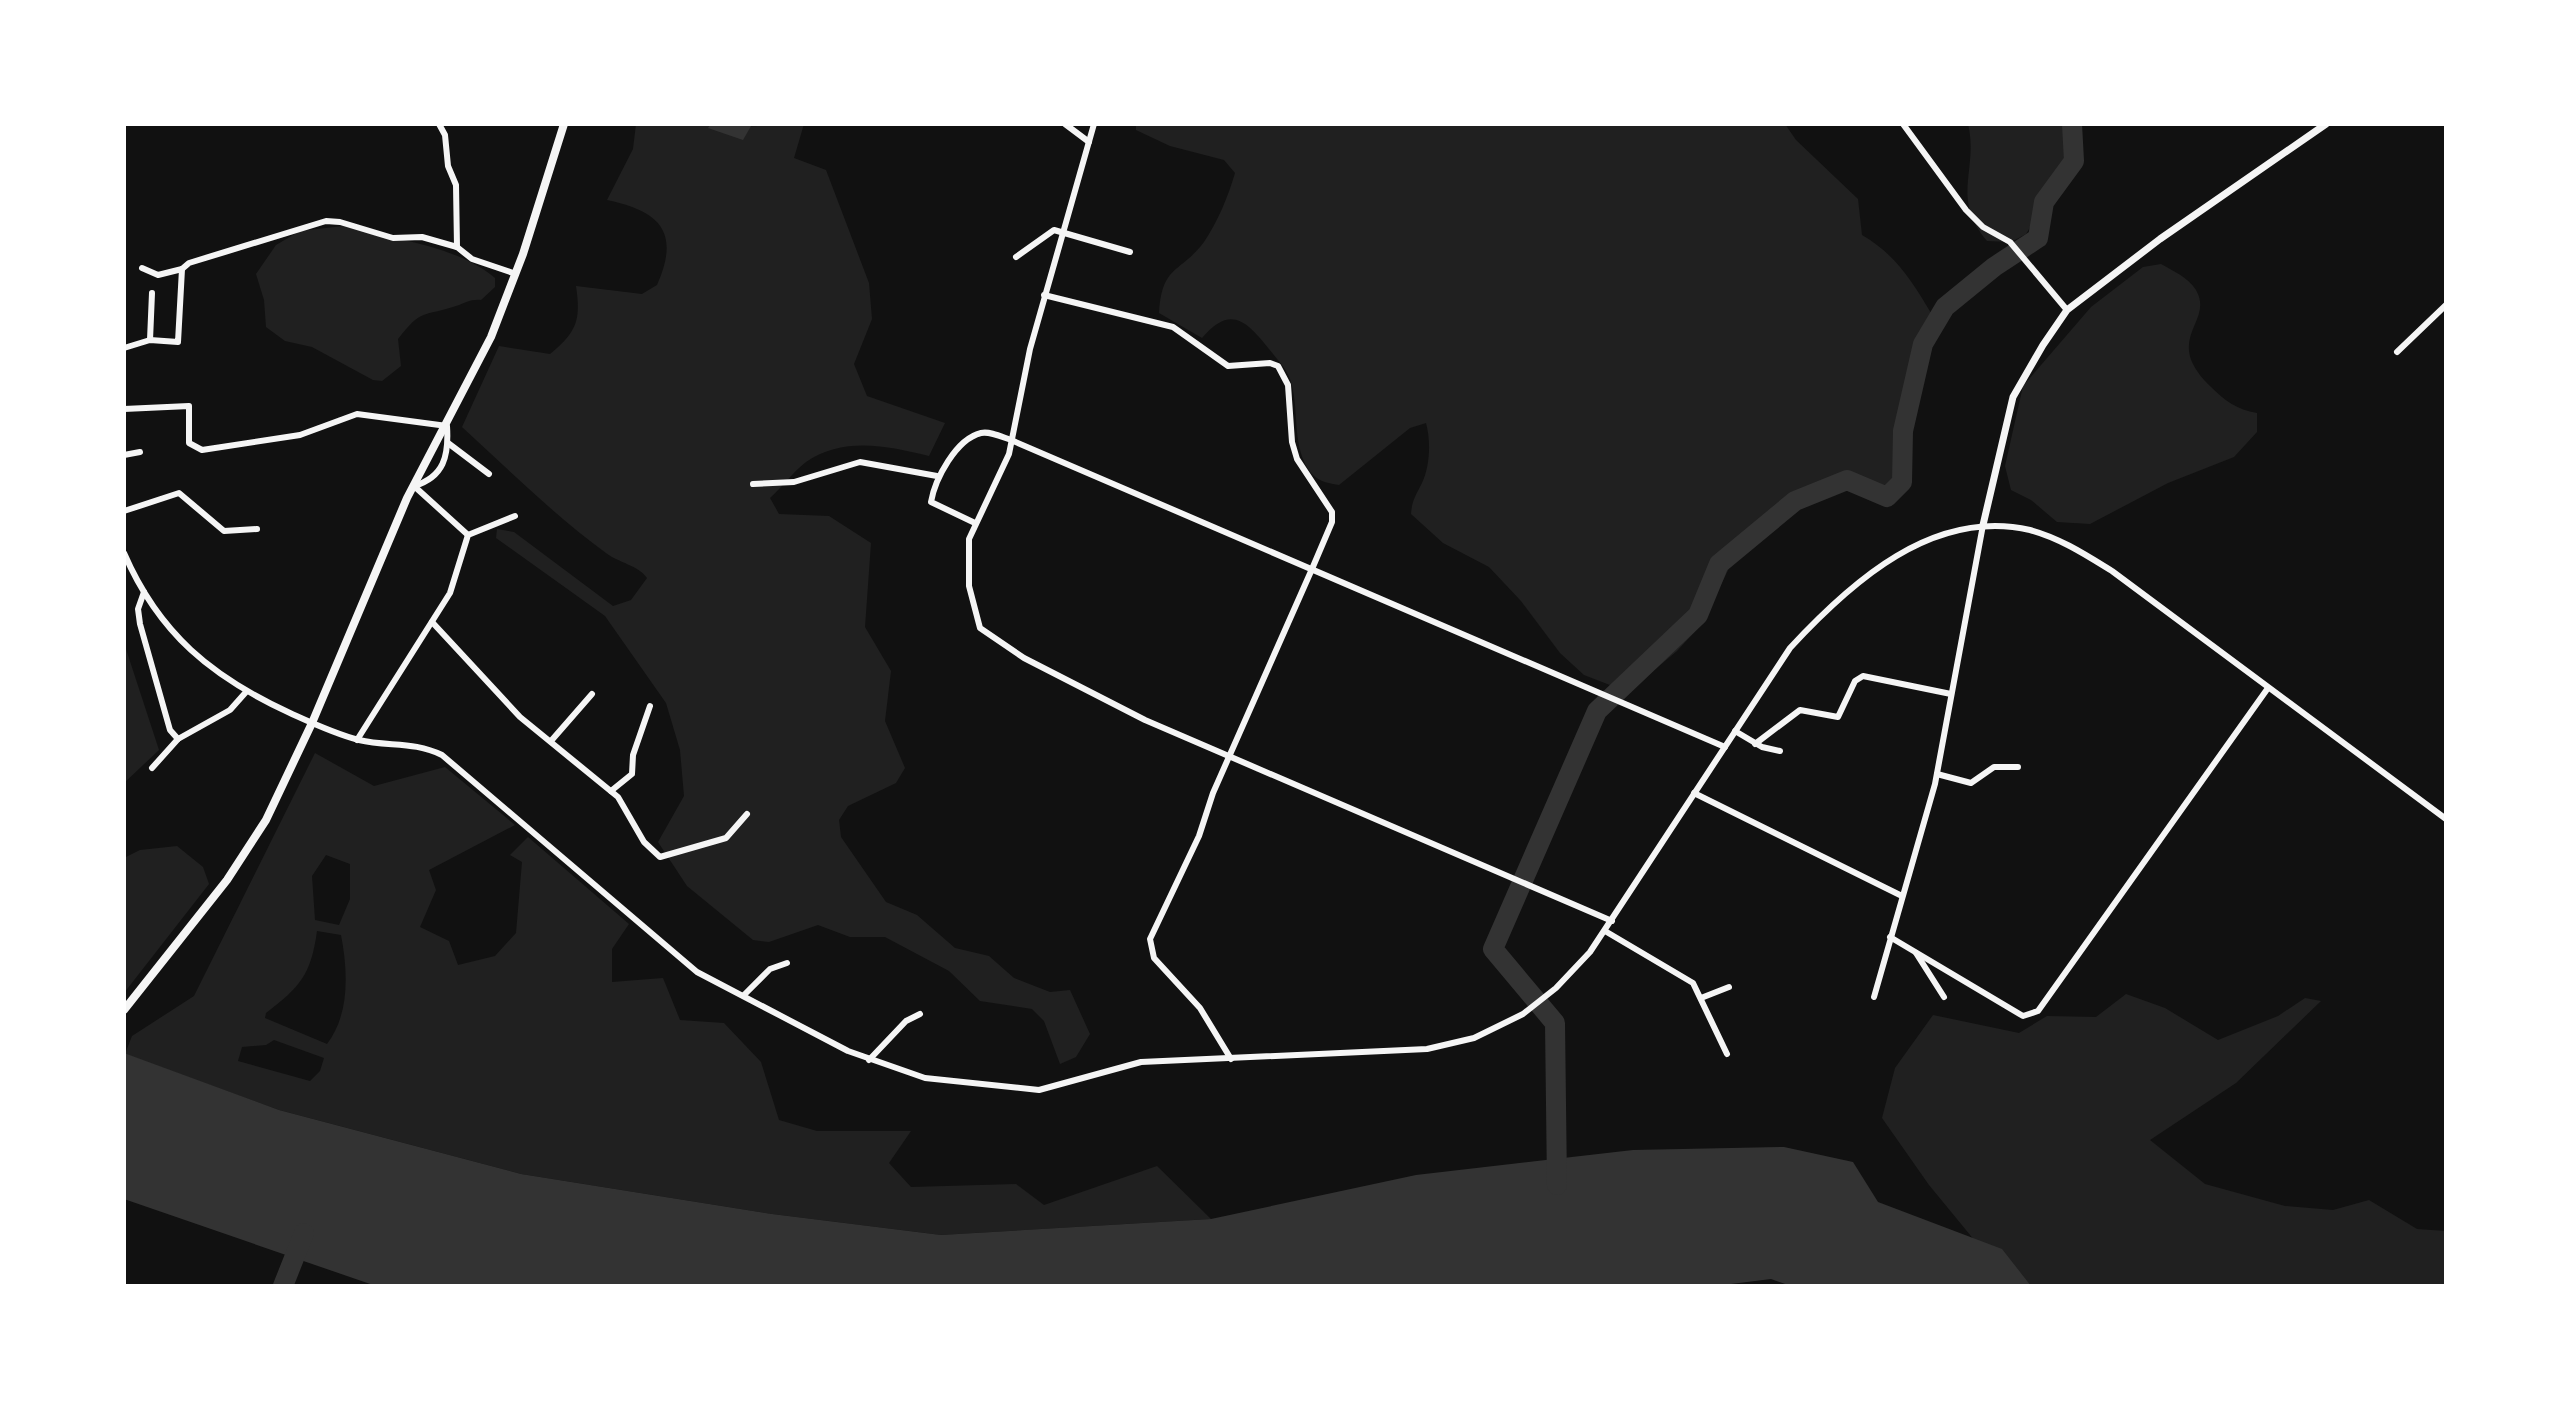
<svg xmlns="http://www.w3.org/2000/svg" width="2570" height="1410" viewBox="0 0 2570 1410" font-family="'Work Sans',sans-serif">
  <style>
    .green { fill: #202020; fill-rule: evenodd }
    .water { fill: #333 }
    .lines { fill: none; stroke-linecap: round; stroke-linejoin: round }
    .river { stroke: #333; stroke-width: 20 }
    .minor { stroke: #f5f5f5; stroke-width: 6 }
    .tertiary { stroke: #f5f5f5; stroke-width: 7 }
    .secondary { stroke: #f5f5f5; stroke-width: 8 }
  </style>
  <rect width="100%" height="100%" fill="#111"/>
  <g class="green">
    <path d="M636,124H711L709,128L804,124L794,158L826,170L869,283L872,319L854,364L867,396L945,423L929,456C889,446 843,436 806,462C793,472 782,487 770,498L779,514L829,516L871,543L865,627L891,671L885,721L905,768L896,783L848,806L839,820L841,837L886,902L917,915L955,948L989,956L1014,978L1050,992L1070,990L1090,1034L1076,1057L1060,1064L1044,1021L1032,1009L980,1001L949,971L885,937H850L818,925L769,942L753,940L687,886L658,842L684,796L680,750L666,703L605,616L496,538L497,529L514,532L613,606L631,600L647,578C638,565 619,563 606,553C555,516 509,470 462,427L499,346L550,354C577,332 581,320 576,286L642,294L657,285C681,231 659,211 607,200L633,149Z"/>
    <path d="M1136,124H1785L1796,140L1858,199L1862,235C1895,254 1912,281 1931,313L1932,321L1918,353L1911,408L1899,439L1892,482L1879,493L1840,484L1775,518L1732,562L1702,624L1677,651L1628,692L1584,675L1560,653L1521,601L1489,567L1443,543L1411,514C1412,500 1416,495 1422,483C1430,466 1431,441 1426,423L1410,428L1339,485C1326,483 1316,481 1308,469C1291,441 1300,408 1290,379C1286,368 1276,358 1269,349C1246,320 1230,305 1202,338L1159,313C1162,264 1180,274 1204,242C1218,221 1228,197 1235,173L1224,160L1170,146L1136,130Z"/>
    <path d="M1968,124H2070L2066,168L2026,234L2011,242L1987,241C1950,198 1979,169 1968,124Z"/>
    <path d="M343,226C391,239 456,245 495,278V287L481,300C470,299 466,303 456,306C423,317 422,308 398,339L401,366L382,381L373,380L312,347L285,341L266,327L264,300L256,274L276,245L300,231Z"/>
    <path d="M2161,264C2173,271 2188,277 2196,290C2215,323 2161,338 2210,386C2224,400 2237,410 2257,413V432L2234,457L2168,483L2090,524L2057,522L2031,500L2011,490L2005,466L2023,386L2091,307L2143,267Z"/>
    <polygon points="124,643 159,750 124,783"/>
    <path d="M315,753L374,786L445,767L515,825L429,870L436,890L420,927L449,941L458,965L495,956L516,933L522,862L510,855L528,837L629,924L612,949V982L663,978L680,1020L724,1023L761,1062L779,1120L817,1131H911L889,1163L911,1187L1016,1184L1044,1205L1157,1166L1211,1219L941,1235L772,1214L521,1174L279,1110L125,1054L132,1036L194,996ZM326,855L350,864V899L339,925L315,920L312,876ZM317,931L341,935C348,971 350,1014 327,1044L265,1018L266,1013C300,987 311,975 317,931ZM274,1040L324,1058L320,1071L310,1081L238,1061L242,1047L266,1045Z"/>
    <polygon points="177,846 203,867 209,884 124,993 124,858 140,850"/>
    <polygon points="2126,994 2165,1008 2218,1040 2278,1016 2305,998 2321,1001 2236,1083 2150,1140 2205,1184 2285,1206 2333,1210 2369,1200 2417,1229 2446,1231 2446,1286 2012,1286 1929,1185 1882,1118 1895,1068 1933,1015 2019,1033 2047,1016 2096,1017"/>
  </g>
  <g class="water">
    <polygon points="711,124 749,124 751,126 743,140 708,128"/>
    <polygon points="124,1053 279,1110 521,1174 772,1214 941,1235 1211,1219 1416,1175 1633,1150 1784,1147 1853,1162 1878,1202 2002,1249 2031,1286 1791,1286 1771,1279 1715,1286 376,1286 124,1199"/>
  </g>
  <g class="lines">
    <g class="river">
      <polyline points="1557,1185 1555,1023 1493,949 1597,711 1698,615 1719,564 1795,501 1847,480 1887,497 1902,482 1903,431 1923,344 1945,307 1994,267 2038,238 2044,202 2074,161 2072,124"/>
      <polyline points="283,1286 304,1233"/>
    </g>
    <g class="minor">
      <polyline points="439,124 445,135 448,166 456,185 457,247"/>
      <polyline points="1065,124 1089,142"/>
      <polyline points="1094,124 1030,349 1009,454 969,539 969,586 980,628 1024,658 1145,720 1612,921"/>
      <polyline points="1903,124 1966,210 1983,227 2010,242 2067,310"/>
      <polyline points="1016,257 1054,230 1130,252"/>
      <polyline points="142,268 158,275 182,269"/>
      <polyline points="1044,295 1173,327 1228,366 1270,363 1278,366 1288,385 1292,442 1297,459 1332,512 1332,522 1312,569 1213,793 1199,836 1150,939 1154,958 1200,1008 1231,1059"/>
      <polyline points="150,340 152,293"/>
      <polyline points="124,348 150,340 178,342 182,269 189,263 326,221 340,222 393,238 422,237 457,247 472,259 516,274"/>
      <polyline points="2397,352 2446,305"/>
      <path d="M124,409L189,406V443L202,450L300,435L357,414L447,426C449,456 444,477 414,486"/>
      <polyline points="448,443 489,474"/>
      <polyline points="124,455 140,452"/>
      <polyline points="753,484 794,482 860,462 937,476"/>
      <polyline points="414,486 468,535"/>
      <polyline points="124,511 179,493 224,531 257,529"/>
      <path d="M975,523L931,502C935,479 956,439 981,433C990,431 1002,437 1011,440L1725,747"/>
      <path d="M124,553C159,634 212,677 290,713C312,723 335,734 359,740C388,747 414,741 442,755L697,972L848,1051L925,1078L1039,1090L1141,1062L1427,1049L1474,1038L1523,1014L1556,988L1590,952L1790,648C1851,582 1933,508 2030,530C2060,538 2086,555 2112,571L2446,819"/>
      <polyline points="144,592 138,609 140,624 170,730 178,739"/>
      <polyline points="432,622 520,717 618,797 644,842 660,857 726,838 747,814"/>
      <polyline points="1735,731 1762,747 1780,751"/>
      <polyline points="357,740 450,593 468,535 515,516"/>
      <polyline points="551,741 592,694"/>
      <polyline points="1755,744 1800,710 1838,717 1855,681 1863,676 1951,694"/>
      <polyline points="152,768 178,739 230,710 246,692"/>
      <polyline points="1937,774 1971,783 1994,767 2018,767"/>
      <polyline points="611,791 632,774 633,755 650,706"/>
      <polyline points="1694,793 1902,896"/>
      <polyline points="1605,931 1693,983 1727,1054"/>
      <polyline points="1890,937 2023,1016 2038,1011 2268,688"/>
      <polyline points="1916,953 1944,997"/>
      <polyline points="744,995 770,969 787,963"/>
      <polyline points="1874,997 1935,784 1983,525"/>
      <polyline points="1701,998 1729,987"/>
      <polyline points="869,1060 906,1021 920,1014"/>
    </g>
    <polyline class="tertiary" points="1983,525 2013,397 2043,345 2067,310 2160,239 2326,124"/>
    <polyline class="secondary" points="124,1010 227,880 266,820 312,723 407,498 491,337 523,254 564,124"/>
  </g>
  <rect width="2570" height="1410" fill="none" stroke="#ffffff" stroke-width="252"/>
</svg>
